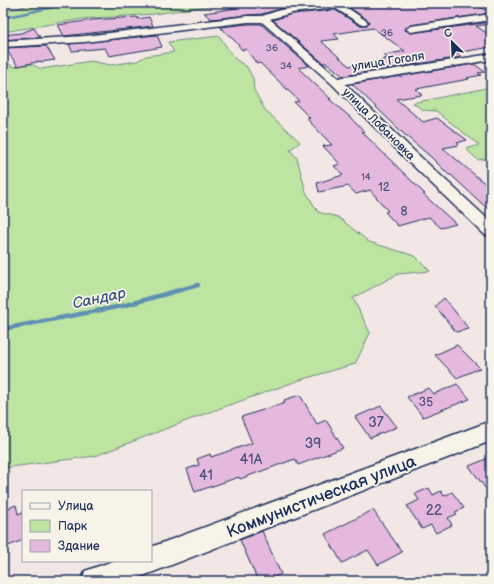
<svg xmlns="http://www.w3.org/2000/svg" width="494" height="584" viewBox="0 0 494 584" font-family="'Balsamiq Sans',sans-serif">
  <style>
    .green { fill: #bde4a0; stroke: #6c8a7f }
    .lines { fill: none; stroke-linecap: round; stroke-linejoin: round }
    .stream-far1 { stroke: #5e8fb3; stroke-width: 2.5 }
    .stream { stroke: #5e8fb3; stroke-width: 4.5 }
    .building { fill: #e5b9dd; stroke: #1b2f5e; fill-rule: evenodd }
    .minor-casing { stroke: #1b2f5e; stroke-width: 3 }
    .minor { fill: #f7f3e8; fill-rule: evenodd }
    .labels { text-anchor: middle; stroke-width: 3.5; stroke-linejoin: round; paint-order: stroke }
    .far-number-label { font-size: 10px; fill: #4e527e }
    .far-street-label { font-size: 12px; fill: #1b2f5e; stroke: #f7f3e8 }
    .number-label { font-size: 12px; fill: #4e527e }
    .near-number-label { font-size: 14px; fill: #4e527e }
    .water-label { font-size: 15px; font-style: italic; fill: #375782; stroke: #f7f3e8 }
    .near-street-label { font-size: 17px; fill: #1b2f5e; stroke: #f7f3e8 }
  </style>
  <rect width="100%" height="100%" fill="#f3e7e6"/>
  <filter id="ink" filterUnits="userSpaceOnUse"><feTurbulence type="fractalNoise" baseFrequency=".025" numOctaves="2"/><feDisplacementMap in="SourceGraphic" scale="8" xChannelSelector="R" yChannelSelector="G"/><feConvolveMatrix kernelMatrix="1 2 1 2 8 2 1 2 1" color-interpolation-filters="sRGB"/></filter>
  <g filter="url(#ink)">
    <g class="green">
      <polygon points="33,3 229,3 154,14 83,19 3,32 3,9 16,9"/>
      <polygon points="219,36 235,59 247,67 253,78 254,90 265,110 300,142 290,150 297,158 306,192 318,212 338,217 369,242 415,256 430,271 398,274 353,298 370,333 355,364 300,380 207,413 95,456 3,468 3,61 6,61 13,67 31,64 41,69 91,61 110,65 137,61 146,56 174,52 168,42"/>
      <polygon points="491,87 491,158 478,160 466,149 479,145 436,111 423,110 413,103"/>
    </g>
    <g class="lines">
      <polyline class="stream-far1" points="3,18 72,3"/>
      <polyline class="stream" points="3,329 122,306 198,285"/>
    </g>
    <g class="building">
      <polygon points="229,3 317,3 280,9 262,14 248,15 211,19 204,13 237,8"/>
      <path d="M356,3H472L491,13L411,25L405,30L411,33L491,22V24L476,26L491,36V47L456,53L462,57L343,76L327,63H323L273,20L292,14L335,10L359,25H367L369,21L349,7L354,6ZM373,28L405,51L384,55L388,58L383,59L384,60L349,66L321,41L339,39L334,34Z"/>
      <polygon points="137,17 138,19 149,17 153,26 64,36 58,25 92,20"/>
      <polygon points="248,24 261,24 309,66 298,68 331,99 329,99 349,116 364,132 362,132 425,194 423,194 456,224 441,228 429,217 398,226 385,212 388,211 370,190 356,194 348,186 319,192 317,183 343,175 334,166 340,164 323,146 332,145 307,119 310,118 294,102 299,101 260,63 257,64 246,49 242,50 235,41 220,27"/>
      <polygon points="34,28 40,37 3,40 3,35 21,33"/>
      <polygon points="157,35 162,47 109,56 105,48 72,51 69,44"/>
      <polygon points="46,46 55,60 41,62 41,61 18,66 5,48"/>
      <polygon points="474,64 485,72 478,73 481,75 467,78 469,79 416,89 422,95 396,99 423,122 437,118 467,140 457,143 459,145 443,148 489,187 485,188 491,193 491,212 451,175 449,175 431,157 405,135 352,84"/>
      <polygon points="444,298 469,329 456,332 435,306"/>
      <polygon points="457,345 480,368 457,378 435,355"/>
      <polygon points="457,384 470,399 423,417 407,397 429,388 434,394"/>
      <polygon points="300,395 317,424 326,420 343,448 298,465 295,459 240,479 239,477 195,492 187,469 199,465 197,459 210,454 211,457 252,443 241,417 285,403 284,400"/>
      <polygon points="381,406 397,427 370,438 355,417"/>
      <polygon points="491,457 491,496 469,466"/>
      <polygon points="429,488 433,495 441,491 444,496 452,492 464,508 455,512 457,514 448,518 452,525 436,533 431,525 422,529 407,506 419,500 415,494"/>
      <polygon points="16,505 18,514 23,512 23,540 3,548 3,510"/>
      <polygon points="373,510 402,552 378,565 368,550 342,563 325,534"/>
      <polygon points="262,531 281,574 266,581 258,581 240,540"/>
    </g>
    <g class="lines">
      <g class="minor-casing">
        <g id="minor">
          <polygon points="327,3 355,3 353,5 345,6 368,22 366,24 360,24 335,8 292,13 270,19 338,78 491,54 491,60 345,84 413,150 491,222 491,236 485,235 403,156 332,84 262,22 248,22 85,42 3,47 3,41 85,36 248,16 262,16 280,10"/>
          <polygon points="491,14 491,20 411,32 406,29 411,26"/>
          <polygon points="491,421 491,441 130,581 82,581 85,571 113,561 151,561 151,547"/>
        </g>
      </g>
      <use href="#minor" class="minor"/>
    </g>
  </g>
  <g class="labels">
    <g class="far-number-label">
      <text x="387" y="36">36</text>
      <text x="272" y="51">36</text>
      <text x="286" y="69">34</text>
      <text x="366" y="180">14</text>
    </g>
    <g class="far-street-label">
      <text transform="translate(388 61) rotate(-9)" y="4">улица Гоголя</text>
      <text transform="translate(379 124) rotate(45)" y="4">улица Лобановка</text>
    </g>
    <g class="number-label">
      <text x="384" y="191">12</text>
      <text x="404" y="215">8</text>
      <text x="426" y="406">35</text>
    </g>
    <g class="near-number-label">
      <text x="376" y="427">37</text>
      <text x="313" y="448">39</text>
      <text x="251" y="464">41А</text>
      <text x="206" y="480">41</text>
      <text x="434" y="515">22</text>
    </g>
    <g class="water-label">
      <text transform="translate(99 298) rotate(-12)" y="5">Сандар</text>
    </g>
    <g class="near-street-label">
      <text transform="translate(321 496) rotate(-21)" y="6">Коммунистическая улица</text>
    </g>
  </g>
  <rect width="494" height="584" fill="none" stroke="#f7f3e8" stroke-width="16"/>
  <rect x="8" y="8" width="478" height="568" fill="none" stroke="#1b2f5e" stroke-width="1.5" filter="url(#ink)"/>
  <rect x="22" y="490" width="130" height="72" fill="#f7f3e8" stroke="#9fa5b1"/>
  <rect x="30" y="503" width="20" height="6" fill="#f7f3e8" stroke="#9fa5b1"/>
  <text x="58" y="510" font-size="12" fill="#1b2f5e">Улица</text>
  <rect x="30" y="520" width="20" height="12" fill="#bde4a0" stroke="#9fa5b1"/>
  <text x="58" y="530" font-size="12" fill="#1b2f5e">Парк</text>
  <rect x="30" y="540" width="20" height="12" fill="#e5b9dd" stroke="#9fa5b1"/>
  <text x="58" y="550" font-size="12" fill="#1b2f5e">Здание</text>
  <g transform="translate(452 42) rotate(336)" stroke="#f7f3e8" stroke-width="3" paint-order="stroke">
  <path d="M0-3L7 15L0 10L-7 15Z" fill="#1b2f5e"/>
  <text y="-6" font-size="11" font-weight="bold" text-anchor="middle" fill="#1b2f5e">С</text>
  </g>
</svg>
